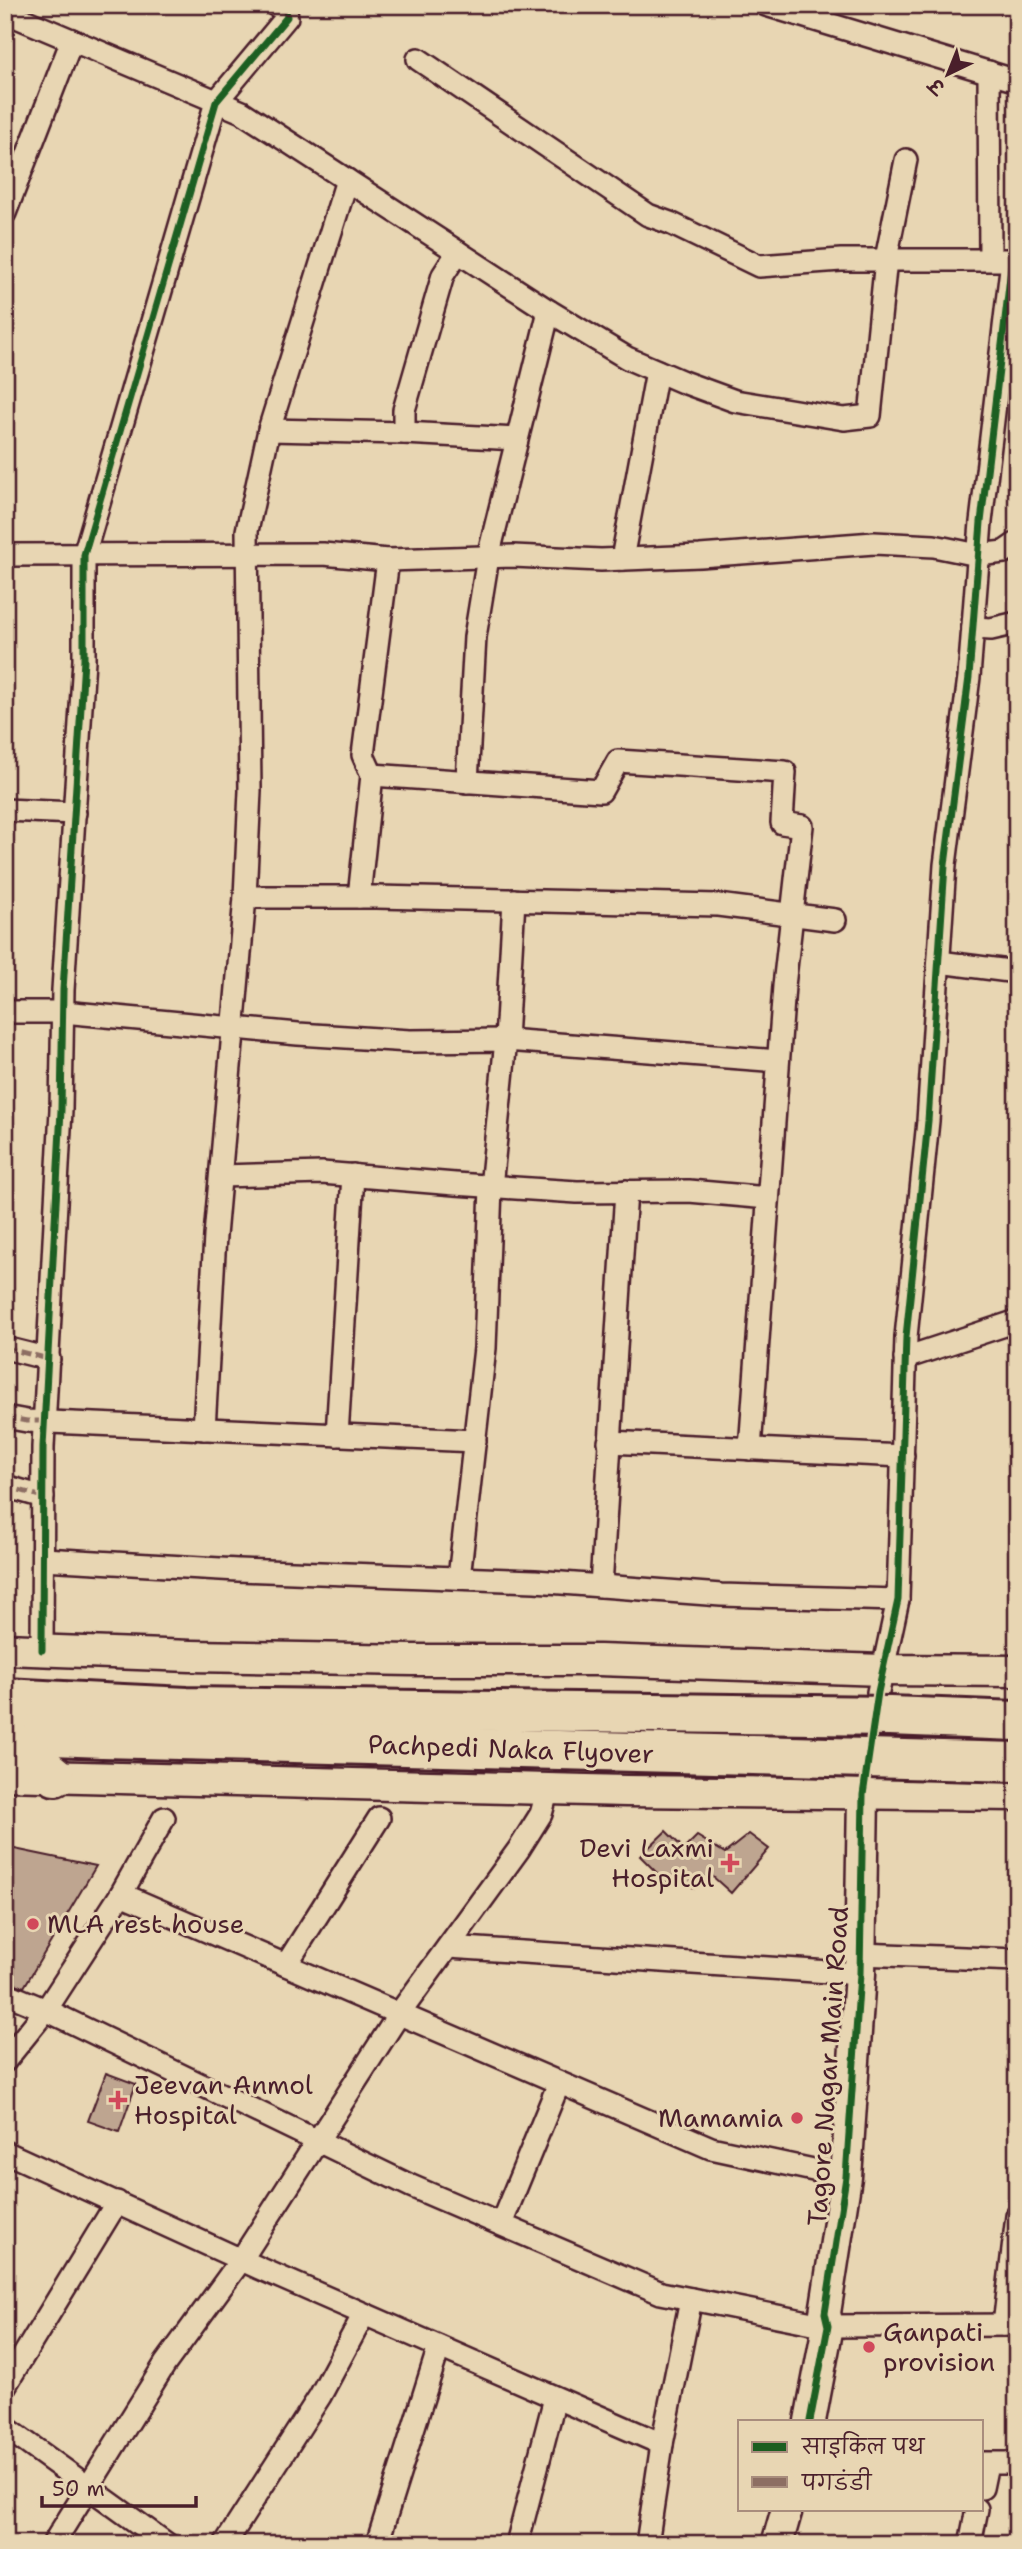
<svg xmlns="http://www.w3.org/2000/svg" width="1022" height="2549" viewBox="0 0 1022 2549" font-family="'Shantell Sans','Playpen Sans Deva',sans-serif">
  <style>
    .building { fill: #bea590; stroke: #4a1f2b; stroke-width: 2 }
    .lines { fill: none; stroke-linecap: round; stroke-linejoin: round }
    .street-casing { stroke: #4a1f2b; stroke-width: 26 }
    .secondary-casing { stroke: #4a1f2b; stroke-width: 35 }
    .highway-casing { stroke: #4a1f2b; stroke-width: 44 }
    .street { stroke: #e8d6b3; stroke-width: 21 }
    .secondary { stroke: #e8d6b3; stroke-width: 30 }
    .highway { stroke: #e8d6b3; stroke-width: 38 }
    .highway-bridge-casing { stroke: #4a1f2b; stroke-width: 44; stroke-linecap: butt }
    .highway-bridge { stroke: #e8d6b3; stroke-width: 38 }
    .quiet { stroke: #8d6e63; stroke-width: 5; stroke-dasharray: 10 5; stroke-linecap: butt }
    .cycleway-casing { stroke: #e8d6b3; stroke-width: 11 }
    .cycleway { stroke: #1b5e20; stroke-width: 7 }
    .poi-dot { fill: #d1495b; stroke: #e8d6b3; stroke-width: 2.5 }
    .labels { text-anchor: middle; stroke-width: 6; stroke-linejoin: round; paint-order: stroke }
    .street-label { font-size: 26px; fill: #4a1f2b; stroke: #e8d6b3 }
    .poi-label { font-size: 26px; fill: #4a1f2b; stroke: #e8d6b3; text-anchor: start }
  </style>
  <rect width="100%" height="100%" fill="#e8d6b3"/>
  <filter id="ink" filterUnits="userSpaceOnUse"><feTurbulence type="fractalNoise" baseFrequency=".0143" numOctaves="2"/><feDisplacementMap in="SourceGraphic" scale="14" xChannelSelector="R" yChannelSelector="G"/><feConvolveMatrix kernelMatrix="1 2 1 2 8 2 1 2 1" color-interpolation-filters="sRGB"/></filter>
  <g filter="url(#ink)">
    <g class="building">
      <polygon points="666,1831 684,1849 697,1836 725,1853 749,1834 769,1849 731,1893 710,1874 694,1888 677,1876 668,1884 640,1856"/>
      <polygon points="5,1847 96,1866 24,1987 5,1980"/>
      <polygon points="106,2073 136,2084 119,2132 88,2121"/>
    </g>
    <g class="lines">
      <g class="street-casing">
        <g id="street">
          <polyline points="766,5 1017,81"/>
          <polyline points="5,12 242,112 549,311 627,358 683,382 735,401 844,419 870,416 886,259 906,160"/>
          <polyline points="418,59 648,215 670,223 759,266 841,260 1017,260"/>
          <polyline points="989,72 990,259"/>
          <polyline points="5,213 72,40"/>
          <polyline points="269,430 404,433 517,439"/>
          <polyline points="404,433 404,410 443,275 458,252"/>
          <polyline points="5,555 323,554 388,560 513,556 601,560 700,556 874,543 934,546 978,555 1004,552 1017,543"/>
          <polyline points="622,559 657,371"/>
          <polyline points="973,628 991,629 1017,623"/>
          <polyline points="372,775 601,791 618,761 785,772 782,823 802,826 784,986 750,1449"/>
          <polyline points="467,782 475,637 488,557 549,311"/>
          <polyline points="5,810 75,813"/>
          <polyline points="245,897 377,897 718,905 835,920"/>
          <polyline points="359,897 372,775 363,755 388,560"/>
          <polyline points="939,962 1017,972"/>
          <polyline points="5,1012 63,1012 298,1034 410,1041 506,1040 778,1061"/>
          <polyline points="221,1176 322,1173 455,1184 577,1192 689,1191 768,1198"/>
          <polyline points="5,1348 49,1359"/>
          <polyline points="905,1358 1017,1321"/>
          <polyline points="5,1417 27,1421 475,1441"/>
          <polyline points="204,1429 215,1236 245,897 250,791 247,531 269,430 347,180"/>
          <polyline points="337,1435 353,1175"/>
          <polyline points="609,1442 903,1456"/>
          <polyline points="5,1486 43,1497"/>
          <polyline points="43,1559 238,1570 535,1581 721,1595 898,1600"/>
          <polyline points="459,1578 485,1348 491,1187 506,1040 514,900"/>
          <polyline points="601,1586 626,1191"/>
          <polyline points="42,1650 43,1447 61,1110 63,990 84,660 84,555 216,102 287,17 286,10 275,5"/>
          <polyline points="878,1692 898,1600 906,1337 928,1121 945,865 969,677 981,522 1012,260"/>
          <polyline points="121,1894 711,2148 846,2177"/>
          <polyline points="448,1947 860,1974"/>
          <polyline points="860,1954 1017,1960"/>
          <polyline points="286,1965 379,1818"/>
          <polyline points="5,1993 46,2010 411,2186 661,2293 828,2326 1017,2325"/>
          <polyline points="5,2061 46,2010 121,1894 164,1818"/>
          <polyline points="5,2152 259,2268 662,2444"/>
          <polyline points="501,2224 559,2083"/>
          <polyline points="1004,2325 1017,2216"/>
          <polyline points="5,2386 117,2202"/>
          <polyline points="5,2427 167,2544"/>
          <polyline points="982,2463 1017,2463"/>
          <polyline points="982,2488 987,2464"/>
          <polyline points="53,2544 165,2364 241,2260 399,2014 519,1849 541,1814 548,1789"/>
          <polyline points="225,2544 320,2396 364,2314"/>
          <polyline points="377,2544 439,2347"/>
          <polyline points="517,2544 555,2398"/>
          <polyline points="647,2544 662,2444 691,2299"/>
          <polyline points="970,2544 977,2509"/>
        </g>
      </g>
      <g class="secondary-casing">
        <g id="secondary">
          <polyline points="5,1649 191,1656 412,1660 599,1660 882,1670 1017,1671"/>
          <polyline points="5,1775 626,1791 1017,1795"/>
          <polyline points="810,2421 828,2326 825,2313 846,2177 860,1974 863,1795"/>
          <polyline points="777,2544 787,2509"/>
        </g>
      </g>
      <g class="highway-casing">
        <g id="highway">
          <polyline points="5,1698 102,1703"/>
          <polyline points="5,1734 103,1738"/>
          <polyline points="5,1735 55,1776"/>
        </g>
      </g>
      <use href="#street" class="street"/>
      <use href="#secondary" class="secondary"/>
      <use href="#highway" class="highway"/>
      <g class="highway-bridge-casing">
        <g id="highway-bridge">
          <polyline points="102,1703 187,1707 890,1716 1017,1721"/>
          <polyline points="103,1738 1017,1762"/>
        </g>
      </g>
      <use href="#highway-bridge" class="highway-bridge"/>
      <g class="quiet">
        <polyline points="5,1348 49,1359"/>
        <polyline points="5,1417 27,1421 45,1421"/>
        <polyline points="5,1486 43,1497"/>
      </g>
      <g class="cycleway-casing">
        <g id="cycleway">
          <polyline points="42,1650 43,1447 61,1110 63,990 84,660 84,555 216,102 287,17 286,10 275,5"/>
          <polyline points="810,2421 828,2326 825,2313 846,2177 860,1974 863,1795 878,1692 898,1600 906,1337 928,1121 945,865 969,677 981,522 1012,260"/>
        </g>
      </g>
      <use href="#cycleway" class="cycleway"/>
    </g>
  </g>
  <g class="poi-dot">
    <path d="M726.5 1852.5h7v7h7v7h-7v7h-7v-7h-7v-7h7z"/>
    <circle cx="33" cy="1924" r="7"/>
    <path d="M114.5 2089.5h7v7h7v7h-7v7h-7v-7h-7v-7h7z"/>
    <circle cx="797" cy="2118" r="7"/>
    <circle cx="869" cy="2347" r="7"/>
  </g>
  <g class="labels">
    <g class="street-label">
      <text transform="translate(511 1749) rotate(2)" y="9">Pachpedi Naka Flyover</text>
      <text transform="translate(828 2066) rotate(-86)" y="9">Tagore Nagar Main Road</text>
    </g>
    <g class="poi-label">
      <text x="714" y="1857" text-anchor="end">Devi Laxmi<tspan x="714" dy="30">Hospital</tspan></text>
      <text x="47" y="1933">MLA rest house</text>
      <text x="134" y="2094">Jeevan Anmol<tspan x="134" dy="30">Hospital</tspan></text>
      <text x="783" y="2127" text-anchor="end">Mamamia</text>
      <text x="883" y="2341">Ganpati<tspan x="883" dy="30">provision</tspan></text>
    </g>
  </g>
  <rect width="1022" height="2549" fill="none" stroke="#e8d6b3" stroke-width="28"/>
  <rect x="14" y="14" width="994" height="2521" fill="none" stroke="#4a1f2b" stroke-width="2.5" filter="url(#ink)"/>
  <rect x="738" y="2420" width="245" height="91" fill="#e8d6b3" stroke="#a98d7d" stroke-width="2"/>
  <rect x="752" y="2442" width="35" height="10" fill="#1b5e20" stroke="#a98d7d" stroke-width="2"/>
  <text x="802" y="2454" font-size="21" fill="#4a1f2b">साइकिल पथ</text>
  <rect x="752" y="2477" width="35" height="10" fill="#8d6e63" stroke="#a98d7d" stroke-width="2"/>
  <text x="802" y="2490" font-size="21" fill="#4a1f2b">पगडंडी</text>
  <g transform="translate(948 74) rotate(223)" stroke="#e8d6b3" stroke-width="5" paint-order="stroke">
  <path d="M0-5L12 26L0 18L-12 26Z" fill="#4a1f2b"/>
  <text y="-10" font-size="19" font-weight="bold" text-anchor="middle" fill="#4a1f2b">उ</text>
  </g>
  <path d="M42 2496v10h154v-10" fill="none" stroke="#4a1f2b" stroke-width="3.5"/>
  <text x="52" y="2496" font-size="21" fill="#4a1f2b" stroke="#e8d6b3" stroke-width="5" paint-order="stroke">50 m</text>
</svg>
